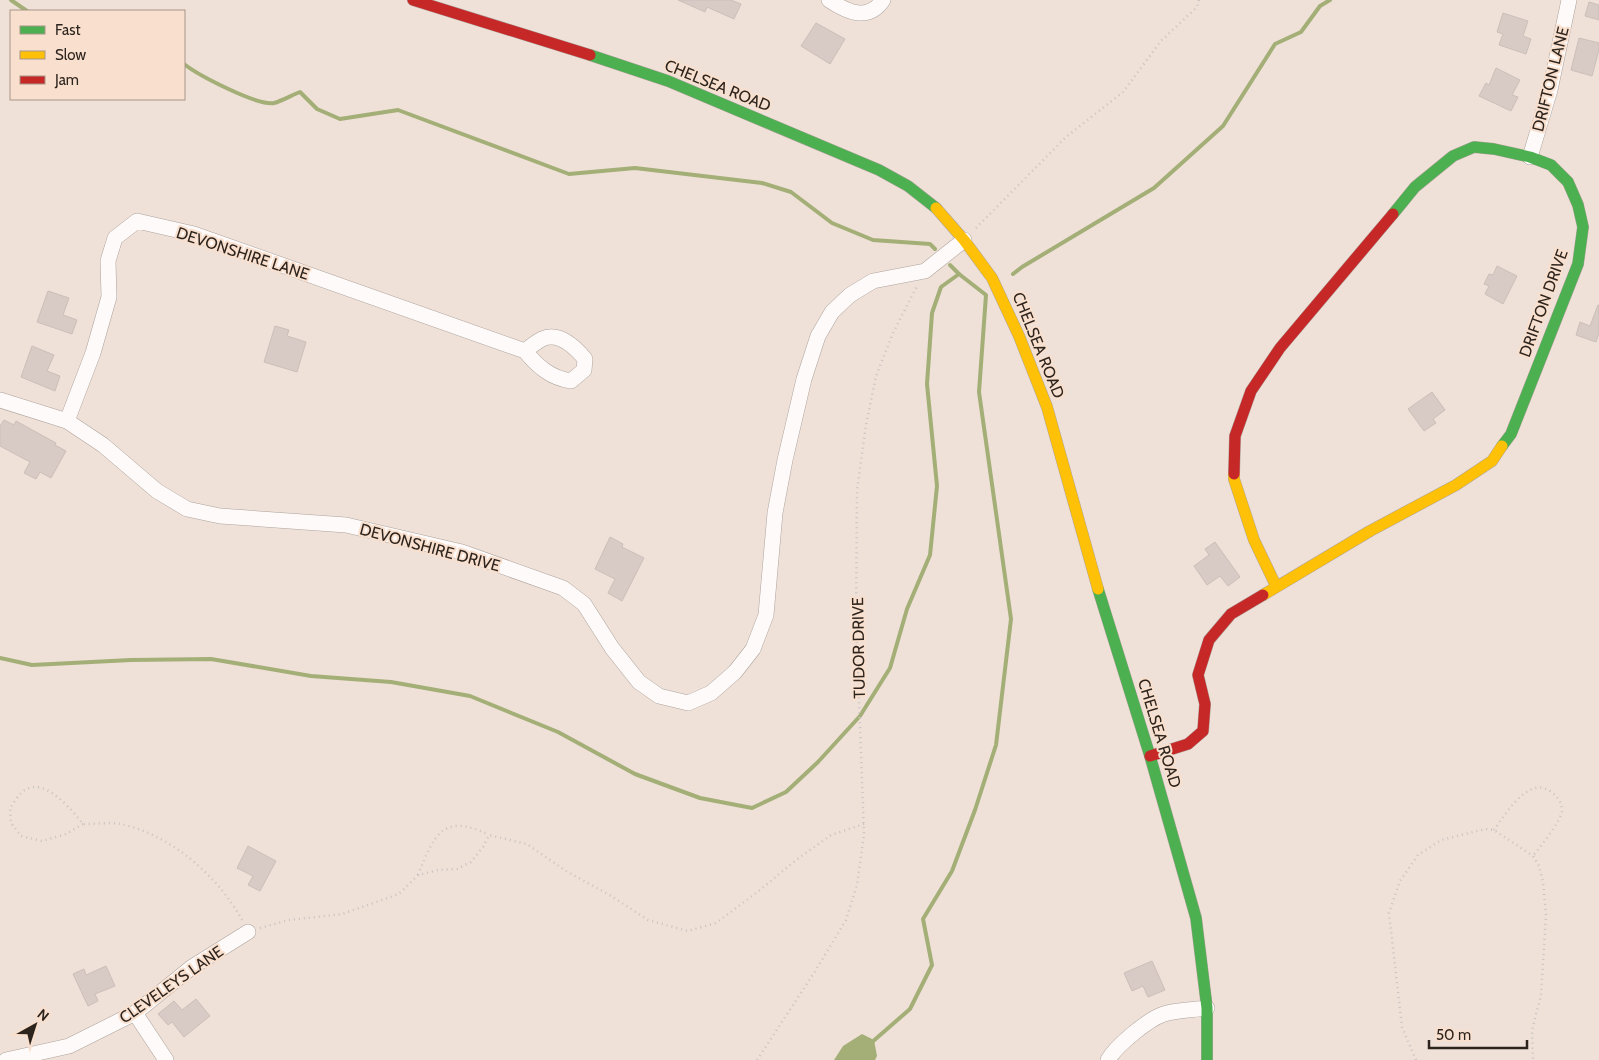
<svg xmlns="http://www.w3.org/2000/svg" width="1599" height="1060" viewBox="0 0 1599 1060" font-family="Cabin,sans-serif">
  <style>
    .water { fill: #a3af77 }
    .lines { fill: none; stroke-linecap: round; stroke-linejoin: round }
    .stream { stroke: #a3af77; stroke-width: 4 }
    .building { fill: #d8cbc6; stroke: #cbbfba }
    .street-casing { stroke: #aea39c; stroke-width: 16 }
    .fast-casing { stroke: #aea39c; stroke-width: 12 }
    .slow-casing { stroke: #aea39c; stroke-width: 12 }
    .jam-casing { stroke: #aea39c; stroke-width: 12 }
    .path { stroke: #c9c3c0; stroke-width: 2.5; stroke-dasharray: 1 4; stroke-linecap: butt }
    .street { stroke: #fdfaf9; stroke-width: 15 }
    .fast { stroke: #4caf50; stroke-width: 11 }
    .slow { stroke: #ffc107; stroke-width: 11 }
    .jam { stroke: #c62828; stroke-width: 11 }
    .labels { text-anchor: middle; stroke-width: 4; stroke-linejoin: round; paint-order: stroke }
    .street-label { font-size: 16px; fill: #2d241e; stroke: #f9e0ce }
  </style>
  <rect width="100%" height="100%" fill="#efe1d8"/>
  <polygon class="water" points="862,1034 874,1040 877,1056 875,1060 834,1060 843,1046"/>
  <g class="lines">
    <g class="stream">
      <polyline points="11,0 27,11"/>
      <path d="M184,64C198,75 257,106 274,103C282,101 292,95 300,92L317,109L340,119L398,110L569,174L635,168L762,183L791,192L832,223L873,240L930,244L935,249"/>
      <polyline points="950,265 959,274"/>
      <polyline points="1013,274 1022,267 1154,188 1223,126 1275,44 1301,32 1320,6 1330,0"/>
      <polyline points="0,658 32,665 131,660 211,659 311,676 391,682 470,696 558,732 635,774 700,798 752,808 786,792 818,762 860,716 890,668 907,609 930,555 937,486 927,384 932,313 941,287 959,274 986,295 979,392 1011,619 996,745 975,810 952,871 923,919 932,965 910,1009 871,1043"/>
    </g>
  </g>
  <g class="building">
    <polygon points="678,0 731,0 741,4 734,19 707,7 705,12"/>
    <polygon points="1589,2 1599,5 1599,20 1585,16"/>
    <polygon points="1503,13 1528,21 1523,36 1531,39 1526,54 1499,45 1503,34 1497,32"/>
    <polygon points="816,23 845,39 830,64 801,46"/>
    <polygon points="1579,38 1599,43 1599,50 1592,76 1571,70"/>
    <polygon points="1496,68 1520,80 1512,95 1518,97 1511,111 1479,96 1486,83 1489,85"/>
    <polygon points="1497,266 1517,276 1503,304 1485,294 1489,286 1484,284 1489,274 1493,275"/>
    <polygon points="48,291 69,298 63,315 77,320 72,334 37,322"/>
    <polygon points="1598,305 1599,305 1599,333 1596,342 1576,335 1580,322 1590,326"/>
    <polygon points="275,326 289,330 287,336 306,342 297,372 264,362"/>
    <polygon points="32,346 54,355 47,371 60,376 55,391 21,377"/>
    <polygon points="1432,392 1445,410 1433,419 1436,423 1424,431 1408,409"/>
    <polygon points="4,420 14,425 16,421 56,443 55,445 66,451 51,478 40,472 36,479 24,473 30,462 0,446 0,426"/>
    <polygon points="610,537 623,544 622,547 644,558 622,601 608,593 615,579 595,569"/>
    <polygon points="1215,542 1240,577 1228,586 1220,576 1207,585 1194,566 1209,555 1205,549"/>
    <polygon points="248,846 276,861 260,891 248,885 253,876 237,868"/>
    <polygon points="1152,961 1165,990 1148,997 1143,986 1132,991 1124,973"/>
    <polygon points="106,966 115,986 95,994 98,1001 88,1006 73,974 84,969 86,975"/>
    <polygon points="196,999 210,1016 184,1037 172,1022 168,1025 158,1014 174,1001 182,1010"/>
  </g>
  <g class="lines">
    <g class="street-casing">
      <g id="street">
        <path d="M829,0C847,12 868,22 883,0"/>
        <polyline points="1530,157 1550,90 1569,0"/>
        <polyline points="0,400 67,421 103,445 157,491 187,509 220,516 346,525 462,552 563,588 584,604 612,648 639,682 659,696 688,703 711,693 735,672 753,649 766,615 775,513 785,460 804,379 818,336 832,312 850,295 873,281 925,271 964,240"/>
        <path d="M67,421L93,353L109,297L108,261L115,238L137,221L194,234L525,351C538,367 551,378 571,381L584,370L585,359C575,347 559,331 542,339C536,342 530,347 525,351"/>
        <polyline points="135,1013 166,1060"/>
        <polyline points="6,1060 69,1046 135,1013 192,967 248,932"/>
        <path d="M1108,1060C1116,1046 1148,1019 1164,1014C1177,1010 1193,1010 1207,1008"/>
      </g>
    </g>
    <g class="fast-casing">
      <g id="fast">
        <polyline points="590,55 668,81 879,170 908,186 936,208"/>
        <polyline points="1393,214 1415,187 1453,156 1474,147 1494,149 1530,157 1551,165 1568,182 1578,205 1583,227 1578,264 1511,434 1502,446"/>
        <polyline points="1098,589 1150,756 1196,918 1207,1008 1207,1060"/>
      </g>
    </g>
    <g class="slow-casing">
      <g id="slow">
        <polyline points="936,208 964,240 992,278 1019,336 1047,407 1098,589"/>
        <polyline points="1234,474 1234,479 1254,540 1276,586"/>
        <polyline points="1263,595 1370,531 1456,485 1492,461 1502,446"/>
      </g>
    </g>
    <g class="jam-casing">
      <g id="jam">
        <polyline points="413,0 590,55"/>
        <polyline points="1234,474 1235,436 1251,391 1280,348 1393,214"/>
        <polyline points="1150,756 1188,744 1203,731 1205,704 1198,675 1209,640 1231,614 1263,595"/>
      </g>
    </g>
    <g class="path">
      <polyline points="976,228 1066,137 1123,92 1161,41 1197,7 1199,0"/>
      <path d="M83,824L66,834L42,841L21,836L11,823L10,808C14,803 19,793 25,790C45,777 72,810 83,824C95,824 109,822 121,824C171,835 218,876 242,920"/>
      <path d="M1494,830C1505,815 1529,774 1551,792C1557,796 1562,802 1562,811C1561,821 1540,847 1533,856"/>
      <path d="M418,875C434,835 443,812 489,835"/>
      <polyline points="260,928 289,920 342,914 399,894 418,875 438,870 457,869 471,862 483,847 489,835 527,844 566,871 608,894 648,920 688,931 716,923 760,890 796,860 831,835 864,824"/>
      <polyline points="757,1060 814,973 846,920 857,885 864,834 856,621 857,490 866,425 876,376 893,333 917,286"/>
      <polyline points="1416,1060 1402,1027 1389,913 1400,881 1418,855 1441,840 1485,829 1494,830 1533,856 1539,866 1543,882 1546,915 1541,995 1532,1030 1533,1060"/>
    </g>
    <use href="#street" class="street"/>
    <use href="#fast" class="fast"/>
    <use href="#slow" class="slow"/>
    <use href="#jam" class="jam"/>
  </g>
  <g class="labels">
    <g class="street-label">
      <text transform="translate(1550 79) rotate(-76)" y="6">DRIFTON LANE</text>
      <text transform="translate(718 85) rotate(22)" y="6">CHELSEA ROAD</text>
      <text transform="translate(243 253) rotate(18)" y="6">DEVONSHIRE LANE</text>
      <text transform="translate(1543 303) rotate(-70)" y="6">DRIFTON DRIVE</text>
      <text transform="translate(1039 345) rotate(68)" y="6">CHELSEA ROAD</text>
      <text transform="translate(430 547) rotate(15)" y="6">DEVONSHIRE DRIVE</text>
      <text transform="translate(858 648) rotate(-91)" y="6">TUDOR DRIVE</text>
      <text transform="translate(1160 733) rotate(73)" y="6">CHELSEA ROAD</text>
      <text transform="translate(171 984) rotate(-35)" y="6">CLEVELEYS LANE</text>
    </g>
  </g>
  <rect x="10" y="10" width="175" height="90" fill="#f9e0ce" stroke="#a79588"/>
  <rect x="20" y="26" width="25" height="8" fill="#4caf50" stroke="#a79588"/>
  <text x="55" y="35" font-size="15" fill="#2d241e">Fast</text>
  <rect x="20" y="51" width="25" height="8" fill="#ffc107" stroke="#a79588"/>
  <text x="55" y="60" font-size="15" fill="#2d241e">Slow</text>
  <rect x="20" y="76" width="25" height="8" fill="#c62828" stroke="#a79588"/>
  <text x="55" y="85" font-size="15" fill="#2d241e">Jam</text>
  <g transform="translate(35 1025) rotate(39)" stroke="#f9e0ce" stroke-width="4" paint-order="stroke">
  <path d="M0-4L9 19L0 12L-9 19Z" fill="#2d241e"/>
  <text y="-8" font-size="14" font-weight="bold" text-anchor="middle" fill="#2d241e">N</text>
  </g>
  <path d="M1429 1040v8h98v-8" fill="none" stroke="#2d241e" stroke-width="2.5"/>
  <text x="1436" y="1040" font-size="15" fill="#2d241e" stroke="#f9e0ce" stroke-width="4" paint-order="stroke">50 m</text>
</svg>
